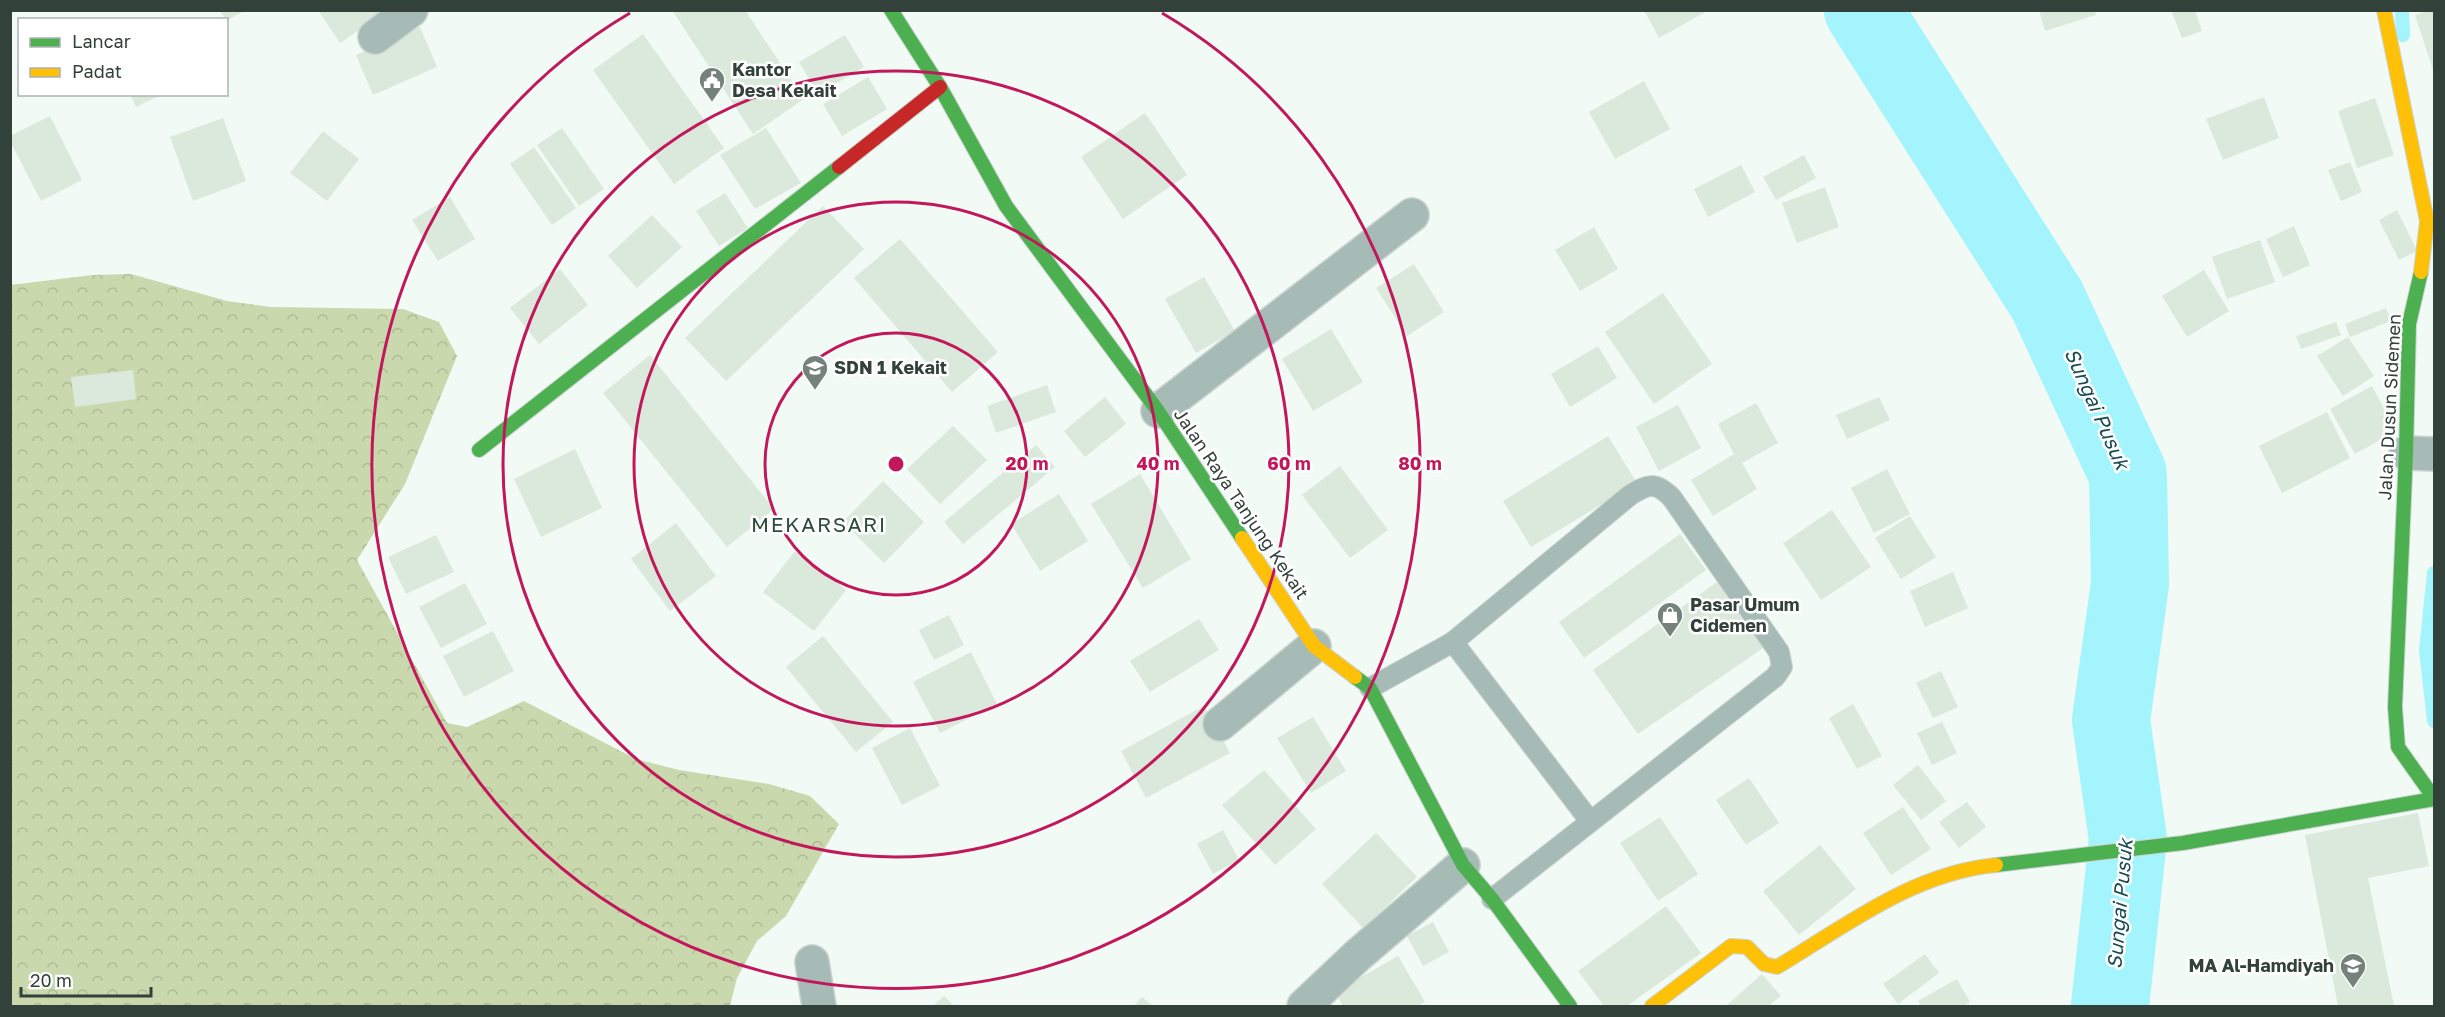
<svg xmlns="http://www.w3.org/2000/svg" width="2445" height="1017" viewBox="0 0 2445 1017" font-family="'Golos Text',sans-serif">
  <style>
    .forest { fill: url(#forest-crowns) }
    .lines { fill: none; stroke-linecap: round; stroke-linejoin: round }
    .stream { stroke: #a3f4fc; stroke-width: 14 }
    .river { stroke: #a3f4fc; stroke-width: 78 }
    .building { fill: #dae9db }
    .lane-casing { stroke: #ccd4d0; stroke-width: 22 }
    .street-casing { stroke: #ccd4d0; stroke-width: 36 }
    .fast-casing { stroke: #ccd4d0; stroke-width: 16 }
    .slow-casing { stroke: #ccd4d0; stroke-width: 16 }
    .jam-casing { stroke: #ccd4d0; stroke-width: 16 }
    .lane { stroke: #a6bab6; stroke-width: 20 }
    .street { stroke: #a6bab6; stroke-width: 33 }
    .fast { stroke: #4caf50; stroke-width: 14 }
    .slow { stroke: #ffc107; stroke-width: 14 }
    .jam { stroke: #c62828; stroke-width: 14 }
    .ring { fill: none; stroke: #c2185b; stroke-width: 3 }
    .labels { text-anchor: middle; stroke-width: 5; stroke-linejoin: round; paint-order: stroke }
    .poi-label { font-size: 18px; font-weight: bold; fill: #324139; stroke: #fff; text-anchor: start }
    .street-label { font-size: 18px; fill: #324139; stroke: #fff }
    .water-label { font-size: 20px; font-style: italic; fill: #194d52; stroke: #fff }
    .quarter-label { font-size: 21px; letter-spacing: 1.5px; fill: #2c4d3e; stroke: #fff }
    .centre { fill: #c2185b; stroke: #fff; stroke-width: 3 }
    .ring-label { font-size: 18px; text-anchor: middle; font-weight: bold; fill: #c2185b; stroke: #fff; stroke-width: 5; stroke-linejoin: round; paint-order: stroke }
  </style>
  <defs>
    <pattern id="forest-crowns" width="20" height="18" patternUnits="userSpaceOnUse" patternTransform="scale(1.5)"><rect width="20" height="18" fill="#c9d9ad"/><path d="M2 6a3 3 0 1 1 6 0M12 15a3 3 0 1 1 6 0" fill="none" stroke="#adbb96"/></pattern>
  </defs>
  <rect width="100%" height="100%" fill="#f2faf6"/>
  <polygon class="forest" points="131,274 227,301 271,307 403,309 439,322 457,356 405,484 357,560 447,723 467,727 524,701 636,759 679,770 769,784 810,796 839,824 786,916 757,941 737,978 730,1006 11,1006 10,285 93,275"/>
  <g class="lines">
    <g class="stream">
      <polyline points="2402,10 2403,35"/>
      <polyline points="2434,573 2426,650 2434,721"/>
    </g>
    <polyline class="river" points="1863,10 2047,300 2128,474 2130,584 2111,720 2128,839 2110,1006"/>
  </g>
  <g class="building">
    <polygon points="220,10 246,10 226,21"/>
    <polygon points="318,10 384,10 385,12 340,43"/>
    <polygon points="672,10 745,10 804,99 753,134"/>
    <polygon points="1644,10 1709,10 1659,38"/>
    <polygon points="2039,10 2095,10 2096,15 2045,31"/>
    <polygon points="2171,10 2195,10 2202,31 2182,38"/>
    <polygon points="2430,10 2434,10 2434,73 2415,15"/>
    <polygon points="420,27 437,67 373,95 356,55"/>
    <polygon points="643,34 724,148 674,184 593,70"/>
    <polygon points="845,35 864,67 818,94 799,62"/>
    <polygon points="868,77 887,109 842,136 823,104"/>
    <polygon points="1644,81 1670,129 1615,159 1589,112"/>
    <polygon points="130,94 163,94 136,107"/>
    <polygon points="2264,97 2279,138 2223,160 2206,119"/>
    <polygon points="2375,98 2394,155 2357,168 2338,111"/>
    <polygon points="1145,113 1187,175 1123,219 1081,157"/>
    <polygon points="50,116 82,180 41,201 10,141 10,136"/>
    <polygon points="223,118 246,181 193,201 170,137"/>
    <polygon points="562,128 604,189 579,206 537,145"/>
    <polygon points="766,128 801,183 755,209 720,155"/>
    <polygon points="323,131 359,159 327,201 290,173"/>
    <polygon points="534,147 576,208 552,225 510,164"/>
    <polygon points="1804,155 1816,178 1776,200 1763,177"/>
    <polygon points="2350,162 2362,192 2341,201 2328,170"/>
    <polygon points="1741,165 1755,192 1708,217 1694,189"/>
    <polygon points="1825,187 1839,227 1797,243 1782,203"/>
    <polygon points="725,193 748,228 719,246 696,211"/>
    <polygon points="450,197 475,239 438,261 412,220"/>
    <polygon points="823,206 864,249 726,381 685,338"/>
    <polygon points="2397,210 2417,251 2399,260 2379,220"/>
    <polygon points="652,215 682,247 637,288 608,256"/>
    <polygon points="2294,226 2310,265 2283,277 2266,239"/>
    <polygon points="1594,227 1618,269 1580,291 1555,250"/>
    <polygon points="900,239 998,352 952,392 854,278"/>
    <polygon points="2260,240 2275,282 2227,299 2212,257"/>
    <polygon points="1414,264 1444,312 1407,336 1376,288"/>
    <polygon points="560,269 588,305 539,344 510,308"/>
    <polygon points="2204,270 2229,311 2187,337 2162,296"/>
    <polygon points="1204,277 1235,331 1196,353 1165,299"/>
    <polygon points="1663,293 1712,364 1654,404 1605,332"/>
    <polygon points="2386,308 2391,321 2350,337 2345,324"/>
    <polygon points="2336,322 2341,335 2301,349 2296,336"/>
    <polygon points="1331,329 1363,382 1313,411 1282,359"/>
    <polygon points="2348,337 2374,376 2343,396 2317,356"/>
    <polygon points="1598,346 1617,378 1570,407 1551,374"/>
    <polygon points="650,355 774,509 727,547 603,393"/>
    <polygon points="133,370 136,399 75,407 71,377"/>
    <polygon points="1047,385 1056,412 996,433 987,406"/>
    <polygon points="2372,386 2396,431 2355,454 2330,409"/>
    <polygon points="1105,397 1126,424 1085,457 1064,431"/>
    <polygon points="1879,397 1890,420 1847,439 1836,415"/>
    <polygon points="1756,403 1778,443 1742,463 1757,489 1713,516 1691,480 1734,454 1718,424"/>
    <polygon points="1678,405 1701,448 1659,471 1636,427"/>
    <polygon points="2327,412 2350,458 2282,493 2259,446"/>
    <polygon points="953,426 987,460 940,504 907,469"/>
    <polygon points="1608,436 1637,483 1531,547 1503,501"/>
    <polygon points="1036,445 1055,467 963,544 944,522"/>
    <polygon points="575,449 602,508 541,537 514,479"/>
    <polygon points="1340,466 1388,530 1350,558 1302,495"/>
    <polygon points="1887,469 1910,514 1874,533 1851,488"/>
    <polygon points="1140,474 1191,559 1143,588 1091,504"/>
    <polygon points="883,481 924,522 884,563 843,522"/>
    <polygon points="1059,494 1088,541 1040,571 1011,524"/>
    <polygon points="1832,510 1871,567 1821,600 1783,543"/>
    <polygon points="1910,516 1936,557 1901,579 1875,538"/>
    <polygon points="676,523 716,576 670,611 631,559"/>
    <polygon points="1680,534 1706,570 1584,658 1559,622"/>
    <polygon points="436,535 454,572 406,594 388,557"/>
    <polygon points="795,551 846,590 814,631 763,592"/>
    <polygon points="1953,572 1968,608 1925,627 1910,591"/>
    <polygon points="1720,580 1766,646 1638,734 1593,670"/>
    <polygon points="465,583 487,624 441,648 419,607"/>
    <polygon points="949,615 964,645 934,660 919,630"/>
    <polygon points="1199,619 1219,650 1150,692 1130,661"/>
    <polygon points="493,631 514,671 464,697 443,656"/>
    <polygon points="823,636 893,722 856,752 786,667"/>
    <polygon points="971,652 997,704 940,733 913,682"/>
    <polygon points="1941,671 1958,707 1933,718 1916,683"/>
    <polygon points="1853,704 1882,756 1857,769 1829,718"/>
    <polygon points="1204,706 1230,753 1146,798 1121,751"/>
    <polygon points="1313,717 1346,771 1311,793 1277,738"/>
    <polygon points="1942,722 1957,753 1932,765 1917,733"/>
    <polygon points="910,728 940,786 902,805 872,748"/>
    <polygon points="1918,765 1946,801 1921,820 1893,785"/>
    <polygon points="1264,770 1316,829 1275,865 1222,805"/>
    <polygon points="1749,778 1779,823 1746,845 1716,800"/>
    <polygon points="1967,802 1986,827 1959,848 1939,822"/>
    <polygon points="1903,807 1931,849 1891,875 1863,833"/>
    <polygon points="2418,813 2429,866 2368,878 2394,1006 2338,1006 2305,835"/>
    <polygon points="1660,817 1698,874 1658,901 1620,843"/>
    <polygon points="1223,830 1239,860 1213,874 1197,844"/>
    <polygon points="1376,833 1417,877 1363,928 1322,884"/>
    <polygon points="1820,845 1856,889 1799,935 1763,891"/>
    <polygon points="1666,906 1701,953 1627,1006 1604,1006 1578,971"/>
    <polygon points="1433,922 1449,952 1423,966 1407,936"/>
    <polygon points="1925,954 1939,973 1898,1004 1883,984"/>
    <polygon points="1398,956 1425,1002 1417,1006 1343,1006 1335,992"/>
    <polygon points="1762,974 1781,996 1768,1006 1726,1006"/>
    <polygon points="1957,979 1970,1002 1963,1006 1921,1006 1918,1001"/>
    <polygon points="944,996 954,1006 933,1006"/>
    <polygon points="1142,997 1153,1006 1134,1006"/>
  </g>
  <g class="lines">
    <g class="lane-casing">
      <g id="lane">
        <polyline points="1453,642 1590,821"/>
        <path d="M1370,688L1453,642L1629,496C1648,484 1655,481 1672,498L1779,652L1782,667L1775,677L1492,899"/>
      </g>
    </g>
    <g class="street-casing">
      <g id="street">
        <polyline points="375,37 411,10"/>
        <polyline points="1158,411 1412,215"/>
        <polyline points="2406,453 2434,454"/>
        <polyline points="1220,724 1314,646"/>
        <polyline points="812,962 819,1006"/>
        <polyline points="1304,1006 1358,955 1463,865"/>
      </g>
    </g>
    <g class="fast-casing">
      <g id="fast">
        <polyline points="891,10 940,87 1006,206 1158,411 1242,538"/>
        <polyline points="2421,272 2409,324 2406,453 2395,707 2398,747 2434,798"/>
        <polyline points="479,450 839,167"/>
        <polyline points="1355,677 1370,688 1463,865 1492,899 1570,1006"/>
        <polyline points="1996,865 2183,843 2434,799"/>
      </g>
    </g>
    <g class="slow-casing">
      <g id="slow">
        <polyline points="2384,10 2427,221 2421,272"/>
        <polyline points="1242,538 1314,646 1355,677"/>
        <path d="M1652,1006L1731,946L1747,947L1764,964L1777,967C1847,925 1913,873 1996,865"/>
      </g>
    </g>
    <g class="jam-casing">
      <polyline id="jam" points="839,167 940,87"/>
    </g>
    <use href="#lane" class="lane"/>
    <use href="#street" class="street"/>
    <use href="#fast" class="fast"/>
    <use href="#slow" class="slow"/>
    <use href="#jam" class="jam"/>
  </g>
  <g class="ring">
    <circle cx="896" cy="464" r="131"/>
    <circle cx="896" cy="464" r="262"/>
    <circle cx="896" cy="464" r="393"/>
    <path d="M1162 13A524 524 0 1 1 630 13"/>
  </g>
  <defs>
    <g id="civic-pin" transform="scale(1.35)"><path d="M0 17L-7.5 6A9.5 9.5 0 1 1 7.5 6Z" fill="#75827b" stroke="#fff"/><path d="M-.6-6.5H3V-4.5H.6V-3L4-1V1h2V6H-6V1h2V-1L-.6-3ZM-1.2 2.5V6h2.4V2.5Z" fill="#fff"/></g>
    <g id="school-pin" transform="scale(1.35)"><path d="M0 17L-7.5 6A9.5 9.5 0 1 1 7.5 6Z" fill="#75827b" stroke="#fff"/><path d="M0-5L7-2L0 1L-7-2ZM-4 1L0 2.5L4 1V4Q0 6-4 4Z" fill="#fff"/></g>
    <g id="shop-pin" transform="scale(1.35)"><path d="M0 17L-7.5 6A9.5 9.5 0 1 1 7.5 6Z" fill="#75827b" stroke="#fff"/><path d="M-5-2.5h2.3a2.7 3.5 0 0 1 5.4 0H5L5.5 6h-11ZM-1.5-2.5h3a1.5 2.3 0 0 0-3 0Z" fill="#fff"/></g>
  </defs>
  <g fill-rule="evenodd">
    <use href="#civic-pin" x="712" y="80"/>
    <use href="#school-pin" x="815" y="368"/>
    <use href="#shop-pin" x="1670" y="615"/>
    <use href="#school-pin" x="2353" y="966"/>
  </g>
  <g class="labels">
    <g class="poi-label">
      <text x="732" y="76">Kantor<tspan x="732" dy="21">Desa Kekait</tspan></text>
      <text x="834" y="374">SDN 1 Kekait</text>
      <text x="1690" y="611">Pasar Umum<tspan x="1690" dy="21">Cidemen</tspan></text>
      <text x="2334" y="972" text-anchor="end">MA Al-Hamdiyah</text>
    </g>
    <g class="street-label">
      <text transform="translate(2390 407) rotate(-87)" y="6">Jalan Dusun Sidemen</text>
      <text transform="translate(1241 504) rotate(56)" y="6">Jalan Raya Tanjung Kekait</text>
    </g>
    <g class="water-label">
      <text transform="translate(2097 409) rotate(66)" y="7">Sungai Pusuk</text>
      <text transform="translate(2120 904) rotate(-85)" y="7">Sungai Pusuk</text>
    </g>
    <g class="quarter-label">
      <text x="819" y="532">MEKARSARI</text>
    </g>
  </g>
  <circle cx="896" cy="464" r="9" class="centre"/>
  <g class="ring-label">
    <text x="1027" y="470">20 m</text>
    <text x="1158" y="470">40 m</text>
    <text x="1289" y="470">60 m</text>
    <text x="1420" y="470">80 m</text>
  </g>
  <rect width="2445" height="1017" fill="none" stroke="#324139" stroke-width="24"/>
  <rect x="18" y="18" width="210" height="78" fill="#ffffff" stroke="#adb3b0" stroke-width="1.5"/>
  <rect x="30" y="38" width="30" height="9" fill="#4caf50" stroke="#adb3b0" stroke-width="1.5"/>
  <text x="72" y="48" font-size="18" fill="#324139">Lancar</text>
  <rect x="30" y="68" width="30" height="9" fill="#ffc107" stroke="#adb3b0" stroke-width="1.5"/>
  <text x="72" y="78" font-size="18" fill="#324139">Padat</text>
  <path d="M21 987v9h130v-9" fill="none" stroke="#324139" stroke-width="3"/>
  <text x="30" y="987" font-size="18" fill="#324139" stroke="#ffffff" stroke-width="4.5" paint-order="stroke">20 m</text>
</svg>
